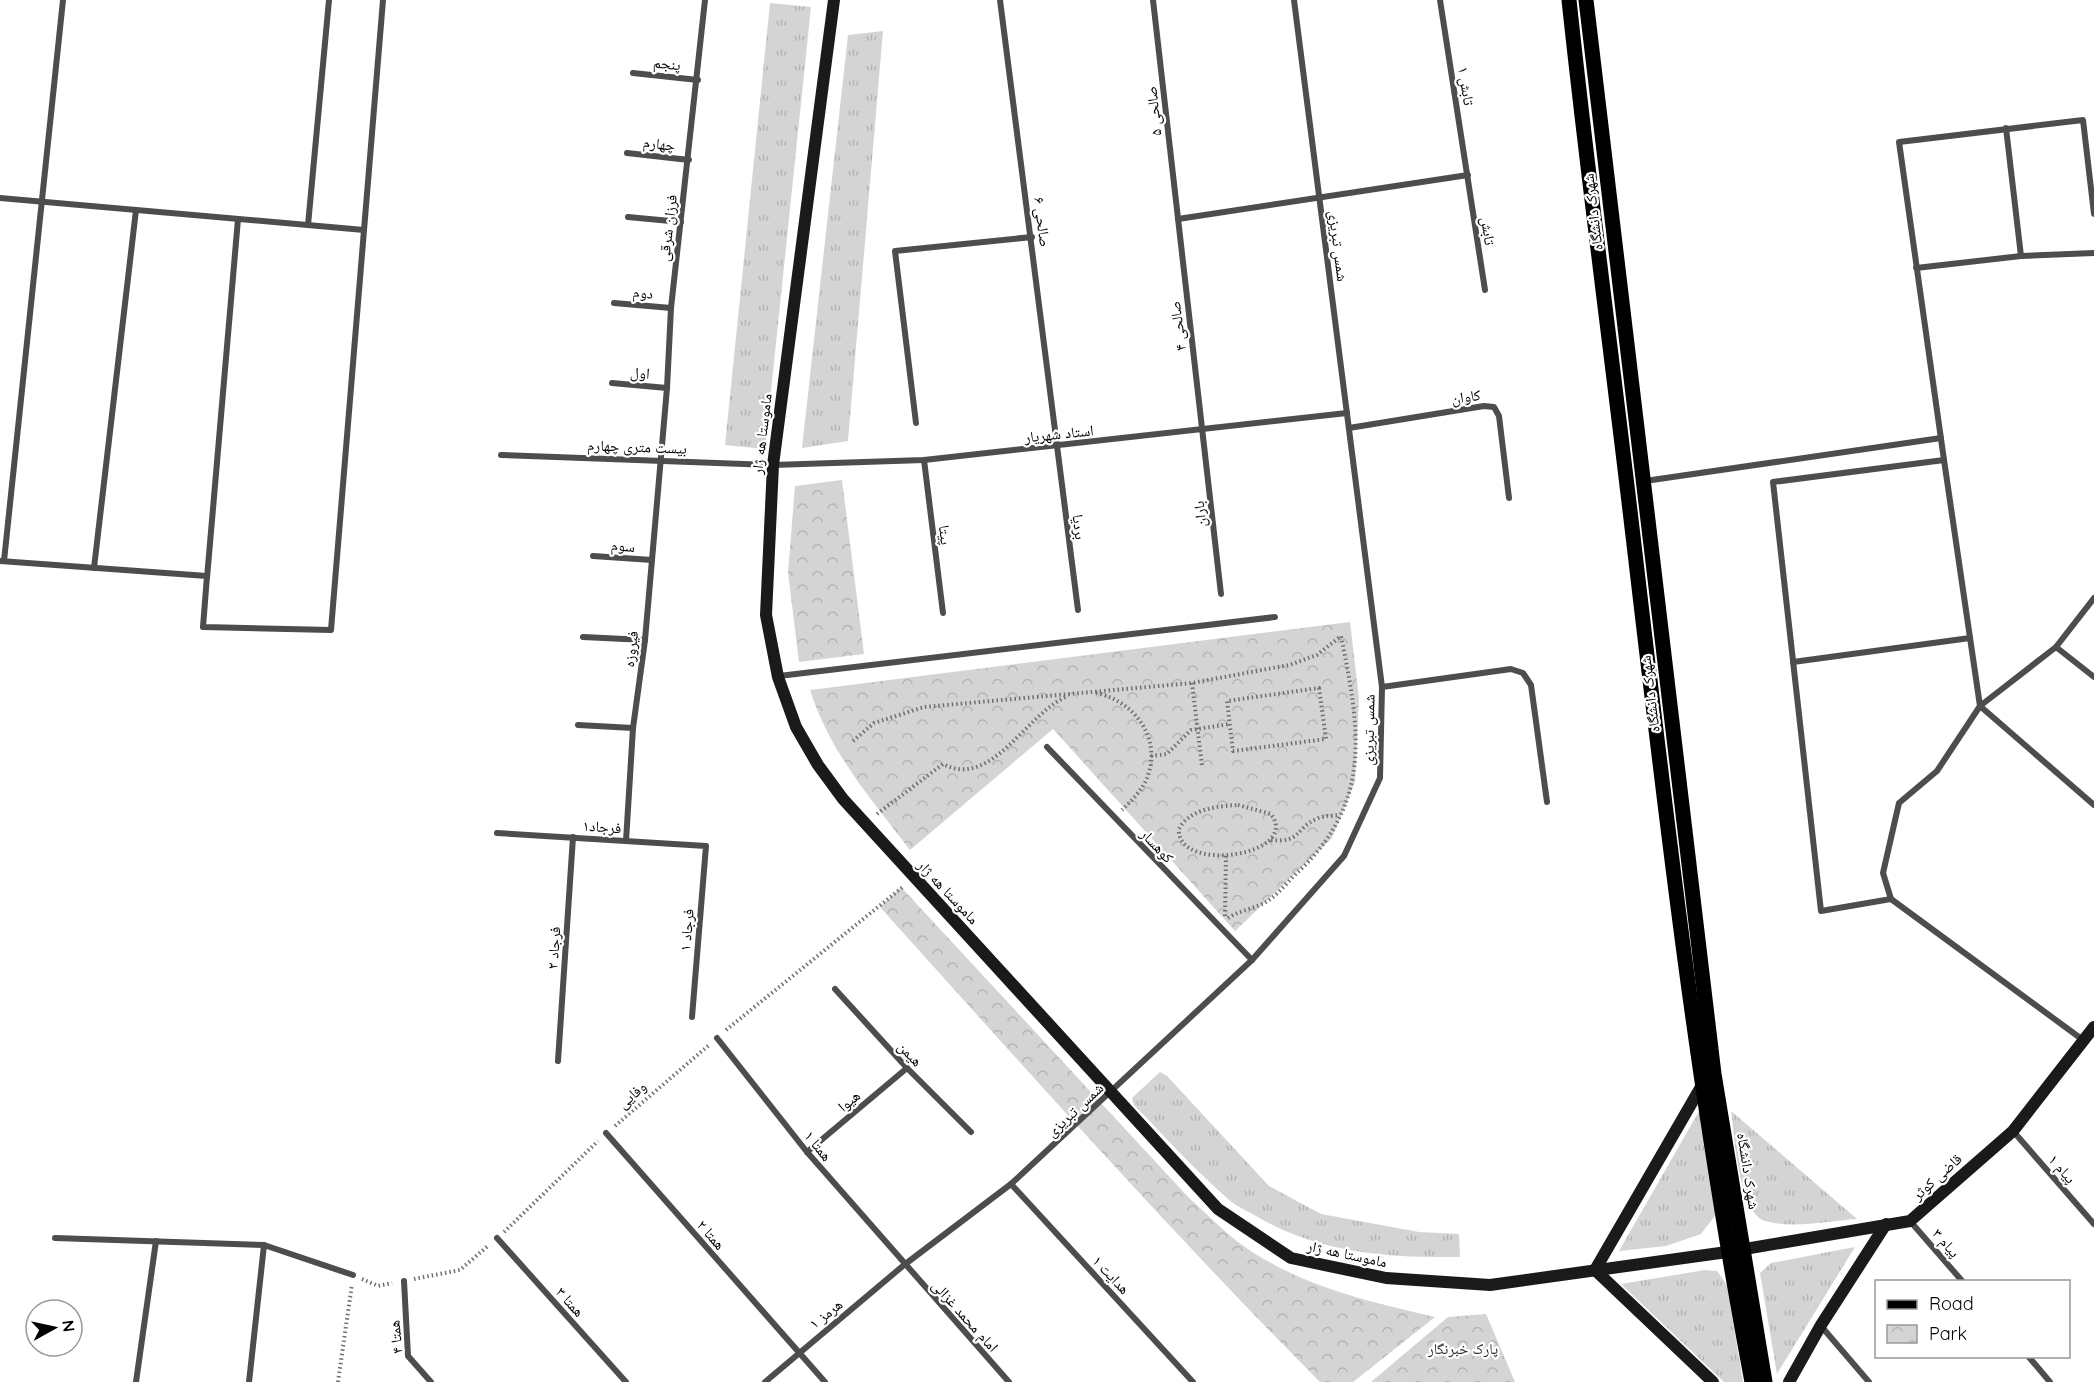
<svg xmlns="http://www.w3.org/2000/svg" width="2094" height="1382" viewBox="0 0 2094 1382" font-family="Quicksand,'Noto Naskh Arabic',sans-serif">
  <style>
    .grass { fill: url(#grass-tufts) }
    .park { fill: url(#park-crowns) }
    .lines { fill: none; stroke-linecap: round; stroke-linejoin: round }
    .path { stroke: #6f6f6f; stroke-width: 4; stroke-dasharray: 1.5 3; stroke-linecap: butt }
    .street { stroke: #4d4d4d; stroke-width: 6 }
    .secondary { stroke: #1a1a1a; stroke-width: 12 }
    .primary { stroke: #000; stroke-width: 15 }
    .labels { text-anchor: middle; stroke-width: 4.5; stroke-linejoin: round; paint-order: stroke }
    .street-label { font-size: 15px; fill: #000; stroke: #fff }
    .park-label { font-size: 15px; fill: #2b2b2b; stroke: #fff }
  </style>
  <defs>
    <pattern id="grass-tufts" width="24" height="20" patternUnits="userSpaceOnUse" patternTransform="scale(1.5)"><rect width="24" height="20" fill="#d4d4d4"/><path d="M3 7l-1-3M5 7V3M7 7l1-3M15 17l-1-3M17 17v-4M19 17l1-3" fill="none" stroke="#b4b4b4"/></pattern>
    <pattern id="park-crowns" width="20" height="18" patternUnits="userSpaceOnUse" patternTransform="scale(1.5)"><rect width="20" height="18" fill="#d4d4d4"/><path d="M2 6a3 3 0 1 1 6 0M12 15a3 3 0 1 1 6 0" fill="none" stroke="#b4b4b4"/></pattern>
  </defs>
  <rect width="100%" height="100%" fill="#fff"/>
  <g class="grass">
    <polygon points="770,3 811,7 765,449 725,445"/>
    <polygon points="883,31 848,441 802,448 848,35"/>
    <path d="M1160,1072L1167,1076L1269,1186L1321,1214L1419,1232L1459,1234L1460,1257C1388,1258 1318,1253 1256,1216C1247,1211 1236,1206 1228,1199C1195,1170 1165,1137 1134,1105L1132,1098Z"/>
    <polygon points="1702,1106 1717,1213 1701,1234 1666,1246 1619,1251"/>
    <path d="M1731,1111L1857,1219C1828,1221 1793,1229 1765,1221C1738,1212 1735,1136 1731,1111Z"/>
    <polygon points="1855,1247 1777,1374 1760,1273 1771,1263"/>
    <polygon points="1705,1270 1717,1271 1727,1285 1743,1382 1724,1382 1621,1284"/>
  </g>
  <g class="park">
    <polygon points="842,480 864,654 799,662 788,573 795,486"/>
    <path d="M1350,622L1359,698L1355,782L1332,838L1235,931L1053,729L910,850C872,800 829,751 810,690Z"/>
    <path d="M901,887L1190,1199C1206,1213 1221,1229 1238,1242C1296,1285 1366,1301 1435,1317L1353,1382H1320C1168,1229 1024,1067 880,907Z"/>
    <polygon points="1486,1314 1515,1382 1371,1382 1448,1317"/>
  </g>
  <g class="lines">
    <g class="path">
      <polyline points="1192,683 1202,766"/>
      <polygon points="1319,688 1326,739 1233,751 1227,701"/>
      <path d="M1096,693C1132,700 1160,735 1149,772C1145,788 1133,799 1122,810"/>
      <path d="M853,741L874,723L924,707L1192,683L1289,665L1317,655L1341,636C1359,726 1374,800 1299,871C1289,880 1278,895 1266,902C1254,909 1240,910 1228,918"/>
      <polyline points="1151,756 1167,754 1191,730 1230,724"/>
      <path d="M1238,805L1271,814C1302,856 1176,874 1179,829C1189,809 1218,806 1238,805Z"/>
      <path d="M877,814L943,764C992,790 1027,712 1068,696"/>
      <path d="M1271,840C1301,843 1295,829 1316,819C1324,815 1332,816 1340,815"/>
      <polyline points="1225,916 1226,856"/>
      <polyline points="726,1030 904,886"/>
      <polyline points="615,1126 709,1045"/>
      <polyline points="504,1232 598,1141"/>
      <polyline points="362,1279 378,1286 392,1283"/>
      <polyline points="414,1279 460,1270 489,1245"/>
      <polyline points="338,1382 352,1284"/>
    </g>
    <g class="street">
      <polyline points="1000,0 1078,610"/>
      <polyline points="1153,0 1221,594"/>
      <polyline points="1440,0 1485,290"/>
      <polyline points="633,73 698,80"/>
      <polyline points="2006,128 2021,256"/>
      <polyline points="627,153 689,160"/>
      <polyline points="0,198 364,230"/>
      <polyline points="628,217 681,222"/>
      <polyline points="1178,219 1468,175"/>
      <polyline points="308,225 329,0"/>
      <polyline points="1916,268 2021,256 2094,253"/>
      <polyline points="614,303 671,308"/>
      <polyline points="612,383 667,388"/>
      <polyline points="916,423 895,251 1032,237"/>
      <polyline points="1349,428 1484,406 1494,407 1499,416 1509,498"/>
      <polyline points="501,455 773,465 924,460 1347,413"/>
      <polyline points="924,460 943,613"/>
      <polyline points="1944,460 1899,142 2083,120 2094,214"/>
      <polyline points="1645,481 1941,438"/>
      <polyline points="593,556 652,560"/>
      <polyline points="0,561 207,576 203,627 331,630 383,0"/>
      <polyline points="4,561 63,0"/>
      <polyline points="94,568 136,210"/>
      <polyline points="207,578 238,219"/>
      <polyline points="2094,598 2056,647 1980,706 1937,771 1899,803 1883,873 1891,899 1821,911 1773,482 1944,460 1980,706 2094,805"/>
      <polyline points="583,637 645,640"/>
      <polyline points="2056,647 2094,677"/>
      <polyline points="1793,662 1970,638"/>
      <polyline points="779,676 1275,617"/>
      <polyline points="1382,687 1511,669 1523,673 1531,685 1547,802"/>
      <polyline points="578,725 633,728"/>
      <polyline points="1047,747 1252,960"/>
      <polyline points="497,833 706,846 692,1017"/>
      <polyline points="626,841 633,728 645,640 667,388 671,308 705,0"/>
      <polyline points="1891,899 2083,1040"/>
      <polyline points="835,989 907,1068 971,1132"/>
      <polyline points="717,1038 807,1152 1009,1382"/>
      <polyline points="558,1061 573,837"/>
      <polyline points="2013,1131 2094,1224"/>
      <polyline points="606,1133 825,1382"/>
      <polyline points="807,1152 907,1068"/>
      <polyline points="1011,1184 1193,1382"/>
      <polyline points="1910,1221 1963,1282"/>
      <polyline points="55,1238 264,1245 249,1382"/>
      <polyline points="497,1238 626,1382"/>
      <polyline points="264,1245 353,1275"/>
      <polyline points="404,1281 408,1356 431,1382"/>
      <polyline points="1821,1326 1869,1382"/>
      <polyline points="2028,1356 2050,1382"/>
      <polyline points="136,1382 156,1241"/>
      <polyline points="765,1382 904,1265 1011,1184 1252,960 1344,856 1380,778 1382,687 1294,0"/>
    </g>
    <g class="secondary">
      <polyline points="834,0 773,465 766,615 778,677 796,727 818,765 843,799 1218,1209 1291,1258 1386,1278 1490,1285 1727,1252 1910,1221 2013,1131 2094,1027"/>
      <polyline points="1705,1080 1595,1270 1713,1382"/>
      <polyline points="1789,1382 1821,1325 1886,1224"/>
    </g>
    <g class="primary">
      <path d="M1569,0C1588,179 1612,357 1633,536C1666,819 1699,1102 1752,1382"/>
      <polyline points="1586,0 1714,1074 1765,1382"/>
    </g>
  </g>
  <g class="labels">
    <g class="street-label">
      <text transform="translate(667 64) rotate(6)" y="5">پنجم</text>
      <text transform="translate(1466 86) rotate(81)" y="5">تابش ۱</text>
      <text transform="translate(1154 111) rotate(-96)" y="5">صالحی ۵</text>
      <text transform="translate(659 144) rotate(7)" y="5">چهارم</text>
      <text transform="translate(1593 212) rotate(-97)" y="5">شهرک دانشگاه</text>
      <text transform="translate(1042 222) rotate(83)" y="5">صالحی ۶</text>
      <text transform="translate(668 228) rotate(-83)" y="5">فرزان شرقی</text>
      <text transform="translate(1488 231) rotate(82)" y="5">تابش</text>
      <text transform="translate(1338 246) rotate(83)" y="5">شمس تبریزی</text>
      <text transform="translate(643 293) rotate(5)" y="5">دوم</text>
      <text transform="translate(1178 326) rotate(-97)" y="5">صالحی ۴</text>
      <text transform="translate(640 373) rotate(5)" y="5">اول</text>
      <text transform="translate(1466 397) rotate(-8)" y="5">کاوان</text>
      <text transform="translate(762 434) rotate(-83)" y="5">ماموستا هه ژار</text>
      <text transform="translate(1059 434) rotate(-6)" y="5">استاد شهریار</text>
      <text transform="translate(637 447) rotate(2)" y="5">بیست متری چهارم</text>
      <text transform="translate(1200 514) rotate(-96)" y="5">باران</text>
      <text transform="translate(1079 527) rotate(83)" y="5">بردیا</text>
      <text transform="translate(945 535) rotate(83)" y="5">پیتا</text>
      <text transform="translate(623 546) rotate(5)" y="5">سوم</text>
      <text transform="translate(631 649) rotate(-83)" y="5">فیروزه</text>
      <text transform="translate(1650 694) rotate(-97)" y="5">شهرک دانشگاه</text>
      <text transform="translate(1369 730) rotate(-89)" y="5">شمس تبریزی</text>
      <text transform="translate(602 827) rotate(4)" y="5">فرجاد۱</text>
      <text transform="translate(1157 846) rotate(47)" y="5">کوهسار</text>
      <text transform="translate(948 892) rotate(47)" y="5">ماموستا هه ژار</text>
      <text transform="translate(687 930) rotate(-85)" y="5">فرجاد ۱</text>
      <text transform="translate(554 948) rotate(-86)" y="5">فرجاد ۲</text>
      <text transform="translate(910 1054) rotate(47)" y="5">هیمن</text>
      <text transform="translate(632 1095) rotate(-41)" y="5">وفایی</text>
      <text transform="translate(849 1101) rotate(-40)" y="5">هیوا</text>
      <text transform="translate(1075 1110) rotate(-43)" y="5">شمس تبریزی</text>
      <text transform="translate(818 1146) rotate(51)" y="5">همتا ۱</text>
      <text transform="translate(2062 1169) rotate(49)" y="5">پیام ۱</text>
      <text transform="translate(1748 1171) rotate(81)" y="5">شهرک دانشگاه</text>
      <text transform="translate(1937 1177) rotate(-42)" y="5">قاضی کوثر</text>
      <text transform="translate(711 1235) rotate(49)" y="5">همتا ۲</text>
      <text transform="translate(1946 1243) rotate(49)" y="5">پیام ۳</text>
      <text transform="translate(1347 1254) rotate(12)" y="5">ماموستا هه ژار</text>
      <text transform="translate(1111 1275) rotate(47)" y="5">هدایت ۱</text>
      <text transform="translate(570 1302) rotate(48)" y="5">همتا ۳</text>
      <text transform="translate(826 1314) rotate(-39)" y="5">هرمز ۱</text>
      <text transform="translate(965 1316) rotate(48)" y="5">امام محمد غزالی</text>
      <text transform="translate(396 1337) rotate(-96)" y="5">همتا ۴</text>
    </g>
    <g class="park-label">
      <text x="1463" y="1354">پارک خبرنگار</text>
    </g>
  </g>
  <rect x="1875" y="1280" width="195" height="78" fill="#ffffff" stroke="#999999" stroke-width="1.5"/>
  <rect x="1887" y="1300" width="30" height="9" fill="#000000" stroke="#999999" stroke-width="1.5"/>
  <text x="1929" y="1310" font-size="18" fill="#000000">Road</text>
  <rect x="1887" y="1325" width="30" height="18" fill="url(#park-crowns)" stroke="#999999" stroke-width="1.5"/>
  <text x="1929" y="1340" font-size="18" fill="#000000">Park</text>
  <g transform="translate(54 1328) rotate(82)"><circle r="28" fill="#ffffff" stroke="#999999" stroke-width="1.5"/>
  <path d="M0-4.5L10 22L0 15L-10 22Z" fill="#000000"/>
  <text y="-9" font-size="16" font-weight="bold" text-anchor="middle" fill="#000000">N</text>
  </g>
</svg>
